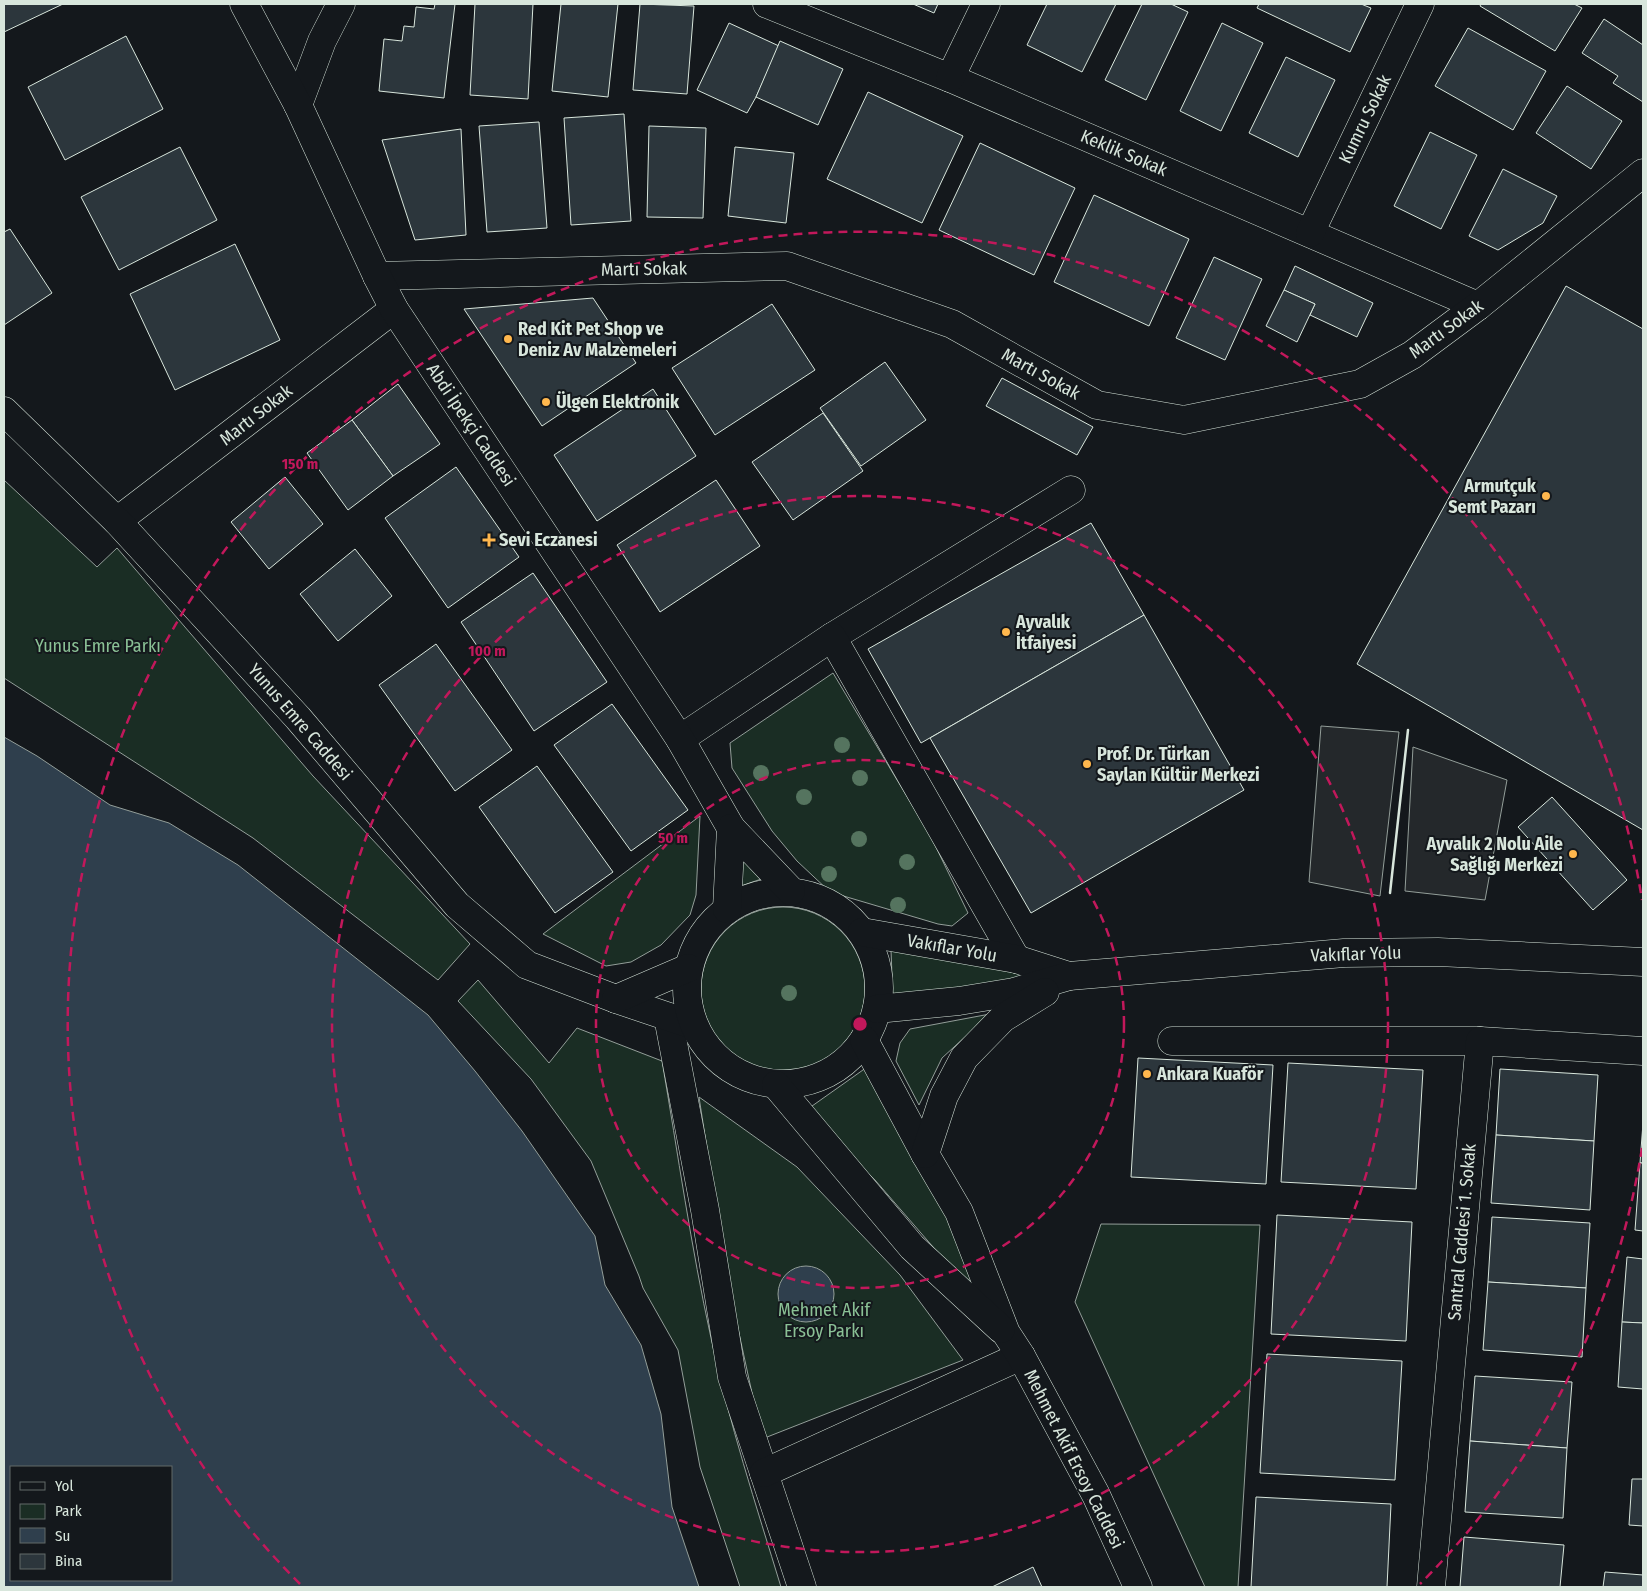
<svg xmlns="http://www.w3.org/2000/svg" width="1647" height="1591" viewBox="0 0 1647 1591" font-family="'Fira Sans Condensed',sans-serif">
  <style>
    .green { fill: #1a2d24; stroke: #939e99 }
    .parking { fill: #24282b; stroke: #939e99 }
    .water { fill: #2f3f4d; stroke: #939e99; fill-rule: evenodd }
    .building { fill: #2c363c; stroke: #d8e6dc }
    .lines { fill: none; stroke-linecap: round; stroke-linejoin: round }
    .minor-casing { stroke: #d8e6dc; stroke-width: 29 }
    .major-casing { stroke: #d8e6dc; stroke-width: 29 }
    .minor { stroke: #14181c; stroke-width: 28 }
    .major { stroke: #14181c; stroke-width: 28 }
    .wall { stroke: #d8e6dc; stroke-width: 2.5 }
    .tree { fill: #55745f }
    .ring { fill: none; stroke: #c2185b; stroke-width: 2.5; stroke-dasharray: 9 6 }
    .poi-dot { fill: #ffb74d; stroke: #14181c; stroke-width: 2 }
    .labels { text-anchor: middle; stroke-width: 4; stroke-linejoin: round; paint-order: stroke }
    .street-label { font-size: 18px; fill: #d8e6dc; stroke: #14181c }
    .poi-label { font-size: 18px; font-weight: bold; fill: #d8e6dc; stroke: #14181c; text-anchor: start }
    .park-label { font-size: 18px; fill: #8ac095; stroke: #14181c }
    .centre { fill: #c2185b; stroke: #14181c; stroke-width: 2.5 }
    .ring-label { font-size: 15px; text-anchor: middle; font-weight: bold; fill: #c2185b; stroke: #14181c; stroke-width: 4; stroke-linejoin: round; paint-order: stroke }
  </style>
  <rect width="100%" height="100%" fill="#14181c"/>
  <g class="green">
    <polygon points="4,480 97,567 117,548 313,776 470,944 438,980 253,838 4,678"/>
    <polygon points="833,673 930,835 968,913 952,926 938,924 830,892 797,861 772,831 732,768 730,743"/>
    <polygon points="700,816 696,895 690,915 661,945 631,962 606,966 543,934"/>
    <polygon points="735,839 770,876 738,887"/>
    <circle cx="783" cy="989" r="82"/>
    <polygon points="891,950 1040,977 893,1002"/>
    <path d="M478,980L549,1063L577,1028L662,1061C678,1154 691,1247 711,1338C729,1423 756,1505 781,1587H740L700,1467L678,1350L643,1288L639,1276L591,1161L531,1079L458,1001Z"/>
    <polygon points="990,1014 942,1058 919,1105 896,1061 900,1043 910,1029"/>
    <polygon points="870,1065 957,1236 986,1308 875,1180 805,1111"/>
    <polygon points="699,1097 797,1167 900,1275 963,1360 762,1439 727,1278"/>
    <polygon points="1101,1224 1260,1225 1238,1587 1205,1587 1075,1302"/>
  </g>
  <g class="parking">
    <polygon points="1321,726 1399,732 1380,896 1309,882"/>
    <polygon points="1413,747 1507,780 1485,900 1405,891"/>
  </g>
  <g class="water">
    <path d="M4,737L37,756L110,805L169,823L238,865L428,1015L475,1071L522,1131L595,1236L605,1285L641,1345L661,1414L672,1507L699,1587H4ZM11,1467H171V1580H11Z"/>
    <circle cx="806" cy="1294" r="28"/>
  </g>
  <g class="building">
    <polygon points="4,4 63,4 4,32"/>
    <polygon points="435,4 455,4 444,98 379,91 384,39 402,41 404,26 414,27 416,7 434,9"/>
    <polygon points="475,4 533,4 528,99 470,95"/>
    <polygon points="561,4 618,4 608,97 552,91"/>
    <polygon points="640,4 694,6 687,94 633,90"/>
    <polygon points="913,4 938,4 934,13"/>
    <polygon points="1047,4 1116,4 1082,72 1027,45"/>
    <polygon points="1142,4 1171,4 1188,12 1146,100 1105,80"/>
    <polygon points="1259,4 1361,4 1371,8 1350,52 1257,8"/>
    <polygon points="1481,4 1574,4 1582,8 1555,51 1480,6"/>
    <polygon points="1604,19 1643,45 1643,102 1613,83 1618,76 1582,53"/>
    <polygon points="729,23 779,46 756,97 747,113 697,90"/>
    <polygon points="1222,23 1263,43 1221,131 1180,111"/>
    <polygon points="1468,28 1546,71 1513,130 1435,86"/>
    <polygon points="126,36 163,109 65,160 28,87"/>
    <polygon points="780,41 843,69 818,125 756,97"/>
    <polygon points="1286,57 1335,80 1298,157 1249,133"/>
    <polygon points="1567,86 1622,121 1591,169 1536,133"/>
    <polygon points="868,92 963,136 922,223 827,179"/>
    <polygon points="624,114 631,221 571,225 564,118"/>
    <polygon points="539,122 547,228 487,232 479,126"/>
    <polygon points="649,126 706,128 703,218 647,217"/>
    <polygon points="461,129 466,235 415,240 382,140"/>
    <polygon points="1430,132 1477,155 1441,229 1394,206"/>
    <polygon points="980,143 1075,188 1034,275 939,230"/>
    <polygon points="180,147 217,220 119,270 81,197"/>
    <polygon points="735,147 794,153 786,223 728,216"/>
    <polygon points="1503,169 1557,196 1543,223 1498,250 1469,236"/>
    <polygon points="1094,195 1189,239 1149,326 1054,282"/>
    <polygon points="10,229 52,293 4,325 4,232"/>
    <polygon points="235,244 280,340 175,390 130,294"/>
    <polygon points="1214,257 1262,279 1225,360 1176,338"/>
    <polygon points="1295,266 1373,303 1357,337 1310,315 1315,304 1284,290"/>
    <polygon points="1566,286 1643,329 1643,830 1357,664"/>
    <polygon points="1284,290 1315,304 1297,342 1266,326"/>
    <polygon points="593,298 636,363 542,426 464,309"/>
    <polygon points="772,304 815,370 715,435 672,368"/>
    <polygon points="885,362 926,420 861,466 820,408"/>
    <polygon points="1002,378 1093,427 1077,455 986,406"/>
    <polygon points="398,384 440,444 393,476 352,420"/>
    <polygon points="653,389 696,456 597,521 554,455"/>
    <polygon points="823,413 863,471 793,520 752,462"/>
    <polygon points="352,420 393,476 348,510 307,453"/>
    <polygon points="456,467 519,557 448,608 385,518"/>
    <polygon points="285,477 323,524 269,569 231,522"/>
    <polygon points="716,480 760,546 660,612 617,545"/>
    <polygon points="1091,523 1144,615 921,743 868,649"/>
    <polygon points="355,549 392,596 338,641 300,594"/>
    <polygon points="533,573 607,682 534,731 461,622"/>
    <polygon points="1144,615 1244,790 1031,913 930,738"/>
    <polygon points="436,644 512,750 455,791 379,685"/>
    <polygon points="612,704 688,810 631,851 554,745"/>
    <polygon points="537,766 613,872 555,913 479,807"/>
    <polygon points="1552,797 1627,880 1593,910 1518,827"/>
    <polygon points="1138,1058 1273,1065 1266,1184 1131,1177"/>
    <polygon points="1288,1063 1423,1070 1416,1189 1281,1182"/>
    <polygon points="1500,1069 1598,1075 1594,1141 1496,1135"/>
    <polygon points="1643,1123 1643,1163 1640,1163"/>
    <polygon points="1496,1135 1594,1141 1590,1210 1491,1203"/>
    <polygon points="1640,1163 1643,1163 1643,1231 1635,1230"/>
    <polygon points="1277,1215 1412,1222 1406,1341 1271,1334"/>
    <polygon points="1492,1217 1590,1223 1586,1288 1488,1282"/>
    <polygon points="1627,1257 1643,1259 1643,1323 1622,1322"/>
    <polygon points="1488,1282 1586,1288 1582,1357 1483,1350"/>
    <polygon points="1622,1322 1643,1323 1643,1389 1618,1387"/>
    <polygon points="1267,1354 1402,1361 1395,1480 1260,1473"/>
    <polygon points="1475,1376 1572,1382 1567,1448 1470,1441"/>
    <polygon points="1470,1441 1567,1448 1563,1518 1465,1512"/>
    <polygon points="1632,1479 1643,1479 1643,1526 1629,1525"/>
    <polygon points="1256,1497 1391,1504 1387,1587 1251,1587"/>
    <polygon points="1464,1537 1564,1545 1560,1587 1460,1587"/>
    <polygon points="1033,1567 1042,1587 992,1587"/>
    <polygon points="1605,1572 1643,1575 1643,1587 1603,1587"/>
  </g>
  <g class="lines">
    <g class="minor-casing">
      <g id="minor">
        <polyline points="767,4 950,78 1478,306"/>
        <polyline points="950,78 986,4"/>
        <polyline points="298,105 322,41 341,4"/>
        <polyline points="1310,233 1420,4"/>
        <polyline points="377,276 787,266 952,324 1097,405 1184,420 1360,384 1412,355 1478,306 1643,173"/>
        <polyline points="117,521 394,309"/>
        <polyline points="832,637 1071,490"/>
        <polyline points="680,739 832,637 1016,959"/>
        <polyline points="668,1017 705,1210 732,1377 802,1587"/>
        <polyline points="1172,1041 1480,1041"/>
        <polyline points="764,1473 1021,1356"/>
        <polyline points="1431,1587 1480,1041 1643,1051"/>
      </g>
    </g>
    <g class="major-casing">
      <g id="major">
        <polyline points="244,4 298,105 377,276 394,309 680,739 731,828"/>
        <polyline points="4,411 117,521 298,718 457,905 527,965 616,999 693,1025"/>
        <circle cx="783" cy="988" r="96"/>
        <polyline points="727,909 731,828 791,891"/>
        <polyline points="862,932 1016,959 1069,976"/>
        <polyline points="616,999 688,968"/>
        <polyline points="877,1009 959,1001 1014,992 1069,976 1344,953 1438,952 1643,962"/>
        <polyline points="864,1040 925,1154 959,1212 1006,1333 1021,1356 1096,1495 1138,1587"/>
        <polyline points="776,1085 912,1247 1001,1329"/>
        <polyline points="925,1154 944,1096 964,1058 1003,1018 1045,992"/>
      </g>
    </g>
    <use href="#minor" class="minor"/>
    <use href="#major" class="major"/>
    <polyline class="wall" points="1390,893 1408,730"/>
  </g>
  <g class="tree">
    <circle cx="842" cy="745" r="8"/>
    <circle cx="761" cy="773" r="8"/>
    <circle cx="860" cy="778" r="8"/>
    <circle cx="804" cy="797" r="8"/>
    <circle cx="859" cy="839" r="8"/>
    <circle cx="907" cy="862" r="8"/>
    <circle cx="829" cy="874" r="8"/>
    <circle cx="898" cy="905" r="8"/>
    <circle cx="789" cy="993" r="8"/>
  </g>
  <g class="ring">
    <circle cx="860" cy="1024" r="264"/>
    <circle cx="860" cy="1024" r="528"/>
    <path d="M1642 1148A792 792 0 0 1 1420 1584M300 1584A792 792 0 1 1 1642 900"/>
  </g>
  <g class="poi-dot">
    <circle cx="508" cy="339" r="5"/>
    <circle cx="546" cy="402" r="5"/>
    <circle cx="1546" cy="496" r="5"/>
    <path d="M486.5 532.5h5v5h5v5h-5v5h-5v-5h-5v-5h5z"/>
    <circle cx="1006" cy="632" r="5"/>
    <circle cx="1087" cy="764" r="5"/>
    <circle cx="1573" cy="854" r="5"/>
    <circle cx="1147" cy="1074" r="5"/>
  </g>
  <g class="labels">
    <g class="street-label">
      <text transform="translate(1365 119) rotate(-64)" y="6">Kumru Sokak</text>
      <text transform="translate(1124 153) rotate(23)" y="6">Keklik Sokak</text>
      <text transform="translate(644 269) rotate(-1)" y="6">Martı Sokak</text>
      <text transform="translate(1446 329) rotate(-36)" y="6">Martı Sokak</text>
      <text transform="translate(1041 374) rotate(29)" y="6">Martı Sokak</text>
      <text transform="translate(256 415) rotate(-38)" y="6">Martı Sokak</text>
      <text transform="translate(471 425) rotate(56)" y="6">Abdi İpekçi Caddesi</text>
      <text transform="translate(300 722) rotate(49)" y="6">Yunus Emre Caddesi</text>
      <text transform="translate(952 948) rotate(10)" y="6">Vakıflar Yolu</text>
      <text transform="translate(1356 954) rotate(-2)" y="6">Vakıflar Yolu</text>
      <text transform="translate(1462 1232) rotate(-85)" y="6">Santral Caddesi 1. Sokak</text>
      <text transform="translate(1074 1459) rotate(63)" y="6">Mehmet Akif Ersoy Caddesi</text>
    </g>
    <g class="poi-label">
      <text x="518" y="335">Red Kit Pet Shop ve<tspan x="518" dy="21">Deniz Av Malzemeleri</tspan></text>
      <text x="556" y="408">Ülgen Elektronik</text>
      <text x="1536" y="492" text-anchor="end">Armutçuk<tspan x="1536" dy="21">Semt Pazarı</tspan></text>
      <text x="499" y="546">Sevi Eczanesi</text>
      <text x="1016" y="628">Ayvalık<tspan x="1016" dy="21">İtfaiyesi</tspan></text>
      <text x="1097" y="760">Prof. Dr. Türkan<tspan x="1097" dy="21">Saylan Kültür Merkezi</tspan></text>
      <text x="1563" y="850" text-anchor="end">Ayvalık 2 Nolu Aile<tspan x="1563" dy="21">Sağlığı Merkezi</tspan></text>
      <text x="1157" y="1080">Ankara Kuaför</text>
    </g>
    <g class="park-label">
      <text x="98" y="652">Yunus Emre Parkı</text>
      <text x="824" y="1316">Mehmet Akif<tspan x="824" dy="21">Ersoy Parkı</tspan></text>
    </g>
  </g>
  <circle cx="860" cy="1024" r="8" class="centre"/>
  <g class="ring-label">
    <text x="300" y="469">150 m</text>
    <text x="487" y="656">100 m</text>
    <text x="673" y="843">50 m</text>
  </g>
  <rect width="1647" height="1591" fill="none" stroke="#d8e6dc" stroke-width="10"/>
  <rect x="10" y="1466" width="162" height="115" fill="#14181c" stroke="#626a69"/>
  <rect x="20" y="1482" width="25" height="8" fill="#14181c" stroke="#626a69"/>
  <text x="55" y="1491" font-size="15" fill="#d8e6dc">Yol</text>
  <rect x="20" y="1504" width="25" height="15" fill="#1a2d24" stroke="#626a69"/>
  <text x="55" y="1516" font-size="15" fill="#d8e6dc">Park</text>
  <rect x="20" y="1528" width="25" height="15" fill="#2f3f4d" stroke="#626a69"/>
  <text x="55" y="1541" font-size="15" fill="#d8e6dc">Su</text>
  <rect x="20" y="1554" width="25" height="15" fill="#2c363c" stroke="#626a69"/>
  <text x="55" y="1566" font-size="15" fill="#d8e6dc">Bina</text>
</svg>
